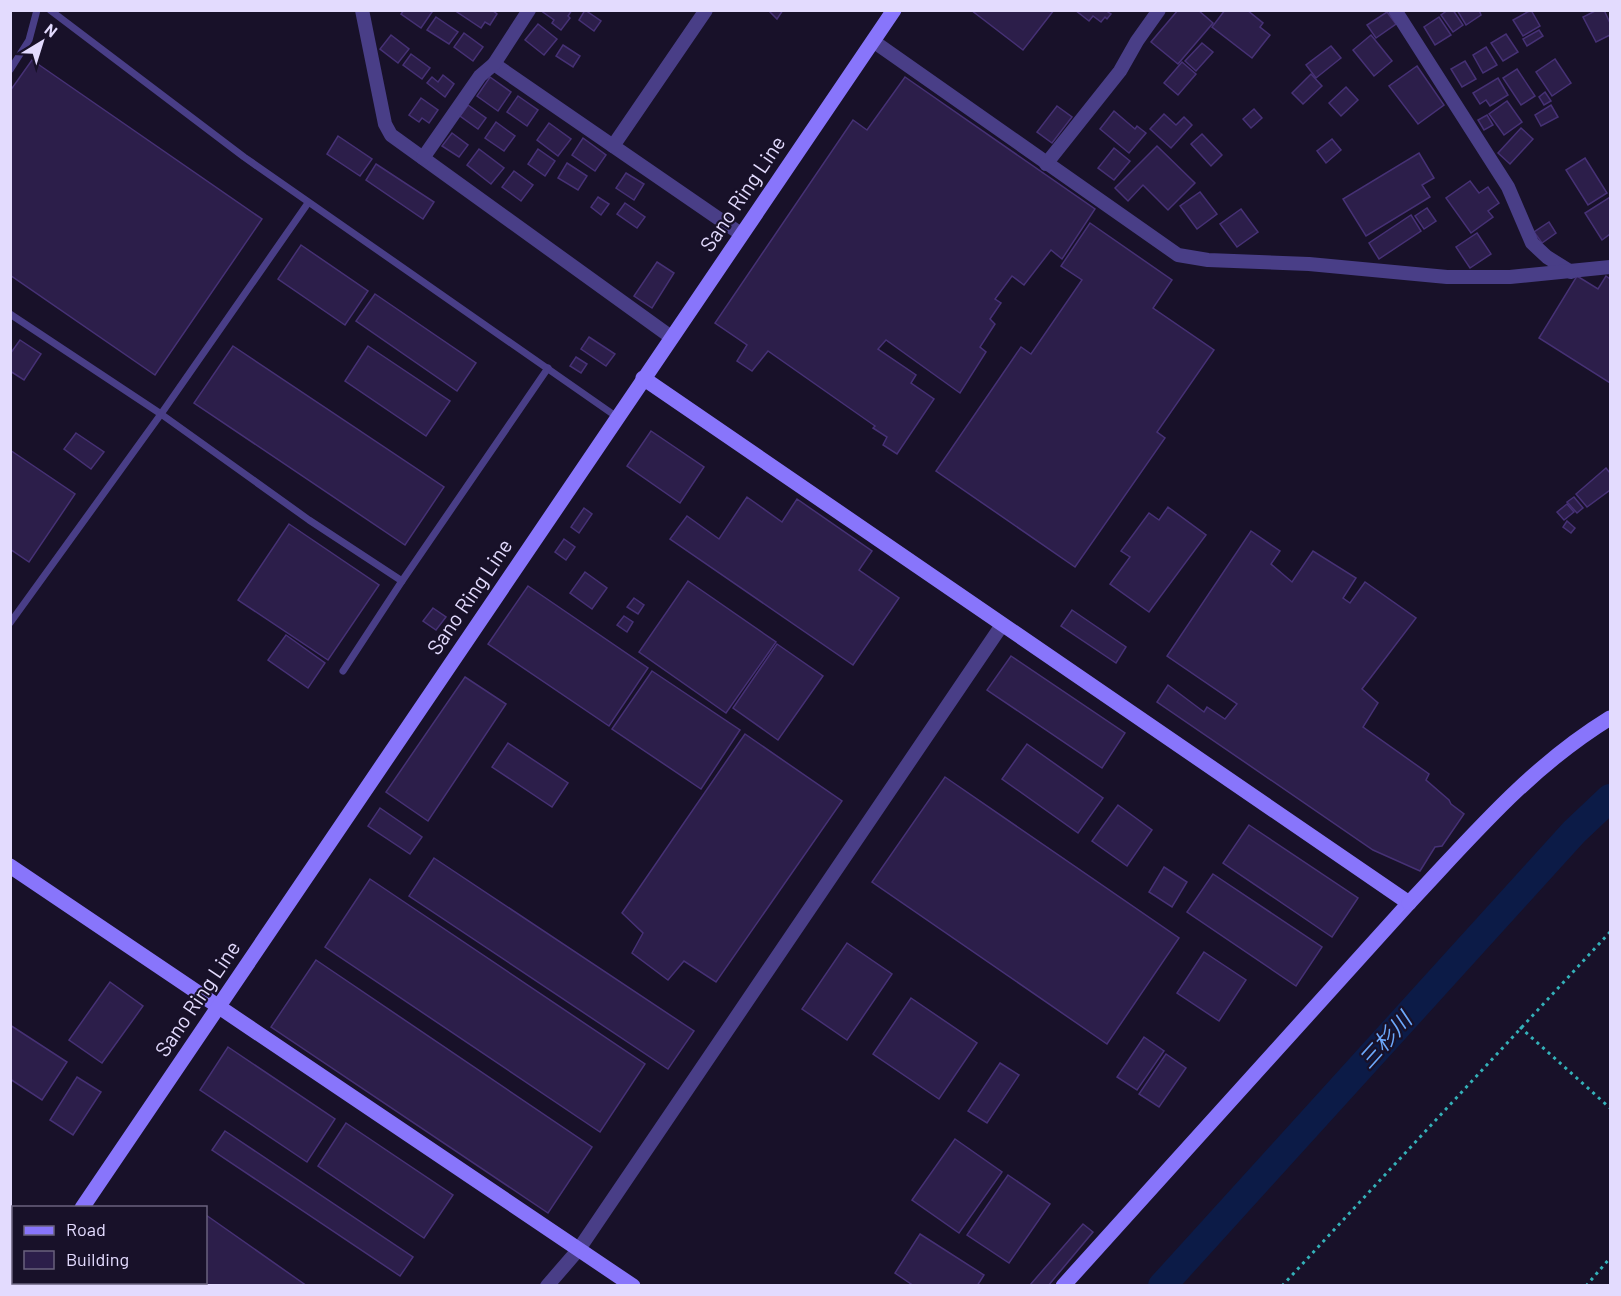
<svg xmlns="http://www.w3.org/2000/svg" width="1621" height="1296" viewBox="0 0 1621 1296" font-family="Barlow,'Noto Sans JP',sans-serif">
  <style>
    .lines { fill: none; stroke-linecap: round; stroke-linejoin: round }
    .river { stroke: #0c1b47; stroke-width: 28 }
    .building { fill: #2c1e4a; stroke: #463175; stroke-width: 1.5 }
    .path { stroke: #34b1b9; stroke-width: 3; stroke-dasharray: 3 4.5; stroke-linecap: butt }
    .lane { stroke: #493e87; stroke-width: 7 }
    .street { stroke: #493e87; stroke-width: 14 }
    .secondary { stroke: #8875fb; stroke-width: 15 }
    .labels { text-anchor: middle; stroke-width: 4.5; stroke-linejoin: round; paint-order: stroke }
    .street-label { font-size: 21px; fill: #e3dbfe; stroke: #181129 }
    .water-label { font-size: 22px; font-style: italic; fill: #6ca8fb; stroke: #181129 }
  </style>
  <rect width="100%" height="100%" fill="#181129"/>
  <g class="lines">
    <polyline class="river" points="1162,1286 1574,832 1610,798"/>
  </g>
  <g class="building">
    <polygon points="404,10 430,10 432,12 421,28 401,14"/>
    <polygon points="454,10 492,10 497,14 490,25 485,22 481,28"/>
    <polygon points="540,10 572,10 568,16 570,18 561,30 552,23 554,20"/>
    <polygon points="585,10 601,21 594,31 579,20"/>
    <polygon points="768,10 783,10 777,19"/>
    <polygon points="971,10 1054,10 1023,50"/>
    <polygon points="1075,10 1109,10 1108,12 1111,14 1107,19 1105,17 1101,22 1093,16 1089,21"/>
    <polygon points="1178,10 1198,10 1213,23 1178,64 1151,42"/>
    <polygon points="1225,10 1247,10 1263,23 1260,27 1270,35 1252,58 1212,27"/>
    <polygon points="1448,10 1453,10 1463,25 1453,32 1441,15"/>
    <polygon points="1457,10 1479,10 1481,15 1466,25"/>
    <polygon points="1531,10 1540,26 1523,36 1513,20"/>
    <polygon points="1597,10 1604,10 1610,23 1610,35 1596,42 1583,17"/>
    <polygon points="1387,12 1396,24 1376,38 1367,25"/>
    <polygon points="436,17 458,32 449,44 427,30"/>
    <polygon points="1439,17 1451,35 1435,45 1424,27"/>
    <polygon points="538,24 557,39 544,55 525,40"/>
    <polygon points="1539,30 1543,36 1527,46 1523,39"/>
    <polygon points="464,33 483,47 473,61 454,47"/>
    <polygon points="1506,34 1518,52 1503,61 1491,43"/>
    <polygon points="391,35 409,49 398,63 380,49"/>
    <polygon points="1371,35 1392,61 1374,76 1353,50"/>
    <polygon points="1202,43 1213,52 1196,71 1185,61"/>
    <polygon points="563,45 580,56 573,67 556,56"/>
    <polygon points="1331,46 1341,58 1316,78 1306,65"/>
    <polygon points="1486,47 1497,65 1483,73 1473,55"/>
    <polygon points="411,54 430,68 422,79 403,65"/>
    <polygon points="1555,59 1571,83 1552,96 1536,72"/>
    <polygon points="32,60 262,219 155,375 10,275 10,91"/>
    <polygon points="1465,61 1476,79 1462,87 1451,69"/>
    <polygon points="1182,62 1196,74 1178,95 1164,83"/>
    <polygon points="1417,66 1444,105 1418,124 1389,86"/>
    <polygon points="1517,69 1535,96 1521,105 1503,78"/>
    <polygon points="1311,74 1322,86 1303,104 1292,93"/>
    <polygon points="443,75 454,84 445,97 427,83 432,77 438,82"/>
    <polygon points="490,77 511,92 498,111 477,96"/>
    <polygon points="905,77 1095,209 1062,259 1051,250 1024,285 1012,276 995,299 1001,303 990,319 995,324 980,347 986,352 960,393 886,340 878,349 916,375 911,383 934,399 897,454 883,445 887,437 873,428 875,426 768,351 752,371 737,361 747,345 715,323 853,120 867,130"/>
    <polygon points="1498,78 1508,95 1490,106 1486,100 1480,104 1473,93"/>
    <polygon points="1346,87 1358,100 1341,116 1329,103"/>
    <polygon points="1545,92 1551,101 1544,105 1539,97"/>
    <polygon points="518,96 538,110 527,126 507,112"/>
    <polygon points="421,98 438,110 429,123 422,118 419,122 409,115"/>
    <polygon points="1507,101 1522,122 1504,135 1489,114"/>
    <polygon points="468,105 486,118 478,129 460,116"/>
    <polygon points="1551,105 1558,117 1541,126 1535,115"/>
    <polygon points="1057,106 1072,117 1052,143 1037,132"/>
    <polygon points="1254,109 1262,118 1251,128 1243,119"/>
    <polygon points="1114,111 1135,129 1137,126 1146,133 1129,153 1100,129"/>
    <polygon points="1164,114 1176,125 1184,117 1192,125 1171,148 1150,129"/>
    <polygon points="1487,115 1493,125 1484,130 1478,120"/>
    <polygon points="496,122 515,136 504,151 485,138"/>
    <polygon points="549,123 571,139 558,156 537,140"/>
    <polygon points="1521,128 1533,139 1510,164 1498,153"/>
    <polygon points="452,133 468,145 459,157 442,146"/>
    <polygon points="1202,134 1222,155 1211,166 1191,144"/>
    <polygon points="338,136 372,159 360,176 327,154"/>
    <polygon points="583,138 606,155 595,171 572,155"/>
    <polygon points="1332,139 1341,150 1326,163 1317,151"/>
    <polygon points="1157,146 1195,183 1168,210 1143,185 1128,201 1115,188"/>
    <polygon points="1114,148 1130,161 1114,180 1098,168"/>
    <polygon points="479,149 504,168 491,184 467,165"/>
    <polygon points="538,149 555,161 545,176 528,164"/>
    <polygon points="1419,153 1434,178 1422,185 1430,197 1366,236 1343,199"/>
    <polygon points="1585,158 1607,193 1588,205 1566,170"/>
    <polygon points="567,163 587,176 578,190 558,178"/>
    <polygon points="376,164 434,202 423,219 366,180"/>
    <polygon points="514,171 533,185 521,201 502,187"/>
    <polygon points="626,173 644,184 634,200 616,188"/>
    <polygon points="1470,181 1479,193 1488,187 1499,203 1488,211 1493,217 1471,233 1446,198"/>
    <polygon points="1200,192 1217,214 1197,229 1180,206"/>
    <polygon points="598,197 609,204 601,215 591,207"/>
    <polygon points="1610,197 1610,234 1602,240 1585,213"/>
    <polygon points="625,203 645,217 637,228 617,214"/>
    <polygon points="1427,208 1436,221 1424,229 1415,216"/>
    <polygon points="1241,209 1258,232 1237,247 1220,224"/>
    <polygon points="1411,215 1421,231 1379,259 1369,243"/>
    <polygon points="1549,222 1556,233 1542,243 1534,232"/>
    <polygon points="1090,223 1172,280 1153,308 1214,350 1157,432 1165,438 1075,567 936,471 1021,347 1031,354 1082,280 1061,266"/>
    <polygon points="1477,233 1491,254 1470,268 1456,247"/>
    <polygon points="301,245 368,291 345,325 278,279"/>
    <polygon points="657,262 674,273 652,308 634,296"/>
    <polygon points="1577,276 1598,289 1606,276 1610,279 1610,383 1539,338"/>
    <polygon points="375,294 476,363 457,391 356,321"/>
    <polygon points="589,337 615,354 606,366 581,349"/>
    <polygon points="20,340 41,354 24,380 10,371 10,354"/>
    <polygon points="233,346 444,487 405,545 194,403"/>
    <polygon points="368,346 450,401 426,436 345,381"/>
    <polygon points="576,357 587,364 581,373 570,366"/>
    <polygon points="651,431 704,467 680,503 627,466"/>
    <polygon points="76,433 104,452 91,469 64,449"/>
    <polygon points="10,450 75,494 29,562 10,549"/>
    <polygon points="1606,468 1610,473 1610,490 1587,507 1576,494"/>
    <polygon points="747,497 782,522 797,499 872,551 859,570 899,598 853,665 670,539 687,516 719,539"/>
    <polygon points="1574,497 1583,508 1577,513 1567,502"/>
    <polygon points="1567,504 1574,512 1564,520 1557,512"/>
    <polygon points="1168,507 1206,535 1149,612 1110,584 1130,557 1121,551 1149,513 1159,520"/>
    <polygon points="584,508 592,514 579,533 571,527"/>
    <polygon points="1567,521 1575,528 1571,533 1563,527"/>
    <polygon points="289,524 379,585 328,660 238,600"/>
    <polygon points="1251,531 1280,551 1271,564 1292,582 1313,551 1356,578 1343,598 1350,603 1365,582 1416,618 1362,689 1378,703 1363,727 1429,774 1426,780 1449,800 1451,804 1464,814 1442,846 1435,847 1420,871 1373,850 1157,702 1168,685 1204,712 1207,707 1225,719 1237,704 1167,656"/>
    <polygon points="564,539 575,547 566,560 555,552"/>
    <polygon points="585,572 607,588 592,609 570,593"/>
    <polygon points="688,581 776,642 726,713 639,652"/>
    <polygon points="528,586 648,668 609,726 488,644"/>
    <polygon points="634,598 644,605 638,614 627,607"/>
    <polygon points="433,608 446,617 436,630 423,621"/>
    <polygon points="1072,610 1126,647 1116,663 1061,626"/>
    <polygon points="624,616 633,622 627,632 617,625"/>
    <polygon points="286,635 325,663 308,688 268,660"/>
    <polygon points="777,644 823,676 778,740 733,708"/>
    <polygon points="1011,656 1125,733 1102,768 987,690"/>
    <polygon points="652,671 740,730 701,789 612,729"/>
    <polygon points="465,677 506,704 428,821 386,792"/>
    <polygon points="745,734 842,801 716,982 684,961 668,980 632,953 643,933 622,913"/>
    <polygon points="508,743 568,783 552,807 492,767"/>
    <polygon points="1027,744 1103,798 1078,833 1002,779"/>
    <polygon points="945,777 1179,938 1107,1044 872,882"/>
    <polygon points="1118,805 1152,830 1127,866 1092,841"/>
    <polygon points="380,808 422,837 410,854 368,826"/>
    <polygon points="1249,825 1358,898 1332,937 1223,863"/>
    <polygon points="434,858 694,1031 668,1069 409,896"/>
    <polygon points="1164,867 1187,882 1172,907 1149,892"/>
    <polygon points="1213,874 1322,947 1296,986 1187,912"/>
    <polygon points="370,879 645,1064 600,1132 325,947"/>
    <polygon points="847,943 892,974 847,1040 802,1009"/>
    <polygon points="1204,952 1246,980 1219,1021 1177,993"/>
    <polygon points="316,960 592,1147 548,1213 271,1027"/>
    <polygon points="110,982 143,1006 102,1063 69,1040"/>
    <polygon points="911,998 977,1043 939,1099 873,1054"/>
    <polygon points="10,1025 67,1062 42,1100 10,1079"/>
    <polygon points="1144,1037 1164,1051 1137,1090 1117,1077"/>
    <polygon points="228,1047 335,1119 307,1162 200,1090"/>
    <polygon points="1166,1054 1186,1068 1159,1107 1139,1094"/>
    <polygon points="1000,1063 1019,1075 987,1123 968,1111"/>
    <polygon points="77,1077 101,1092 73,1135 50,1120"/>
    <polygon points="346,1123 453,1195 424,1238 318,1166"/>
    <polygon points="225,1131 413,1257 400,1276 212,1150"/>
    <polygon points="955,1139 1002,1172 959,1233 912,1200"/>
    <polygon points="1008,1175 1050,1204 1009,1263 967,1235"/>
    <polygon points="206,1215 307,1286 116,1286 118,1282 206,1282"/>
    <polygon points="1083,1224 1093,1232 1048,1286 1030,1285"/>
    <polygon points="920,1234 984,1275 977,1286 914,1286 895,1273"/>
  </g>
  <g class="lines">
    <g class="path">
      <polyline points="1520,1027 1610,1108"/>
      <polyline points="1282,1286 1610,932"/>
      <polyline points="1586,1286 1610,1258"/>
    </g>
    <g class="lane">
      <polyline points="50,10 244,157 617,417"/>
      <polyline points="10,70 29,40 37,10"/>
      <polyline points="10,314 161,414 309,520 402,581"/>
      <polyline points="10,623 161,414 308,203"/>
      <polyline points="343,671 402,581 548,368"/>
    </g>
    <g class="street">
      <polyline points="362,10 385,124 391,135 671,337"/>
      <polyline points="1395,10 1508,187 1532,243 1547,257 1571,272"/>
      <polyline points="873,41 1178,255 1208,260 1309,264 1447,277 1510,277 1610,267"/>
      <polyline points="494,64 741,234"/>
      <polyline points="613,146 706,10"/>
      <polyline points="423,158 480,76 494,64 529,10"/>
      <polyline points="1046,164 1120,71 1137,41 1159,10"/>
      <polyline points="547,1286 579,1249 1002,625"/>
    </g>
    <g class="secondary">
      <polyline points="643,378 1409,903 1063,1286"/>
      <polyline points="10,866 633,1286"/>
      <path d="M1409,903C1474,834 1529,768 1610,718"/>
      <polyline points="82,1208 894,10"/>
      <polyline points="30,1286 32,1282"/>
    </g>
  </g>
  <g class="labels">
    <g class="street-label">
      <text transform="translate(743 194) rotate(-56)" y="7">Sano Ring Line</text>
      <text transform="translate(470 597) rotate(-56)" y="7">Sano Ring Line</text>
      <text transform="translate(198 999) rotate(-56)" y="7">Sano Ring Line</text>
    </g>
    <g class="water-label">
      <text transform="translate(1385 1040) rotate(-48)" y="8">三杉川</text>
    </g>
  </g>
  <rect width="1621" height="1296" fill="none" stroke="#e3dbfe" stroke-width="24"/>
  <rect x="12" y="1206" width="195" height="78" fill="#181129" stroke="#69627e" stroke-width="1.5"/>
  <rect x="24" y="1226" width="30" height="9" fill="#8875fb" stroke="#69627e" stroke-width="1.5"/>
  <text x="66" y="1236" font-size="18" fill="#e3dbfe">Road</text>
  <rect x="24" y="1251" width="30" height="18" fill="#2c1e4a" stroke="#69627e" stroke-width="1.5"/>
  <text x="66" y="1266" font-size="18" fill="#e3dbfe">Building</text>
  <g transform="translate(42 42) rotate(38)" stroke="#181129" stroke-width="4.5" paint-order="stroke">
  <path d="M0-4.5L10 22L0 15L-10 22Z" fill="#e3dbfe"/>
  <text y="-9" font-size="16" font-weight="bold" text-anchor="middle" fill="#e3dbfe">N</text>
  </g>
</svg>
